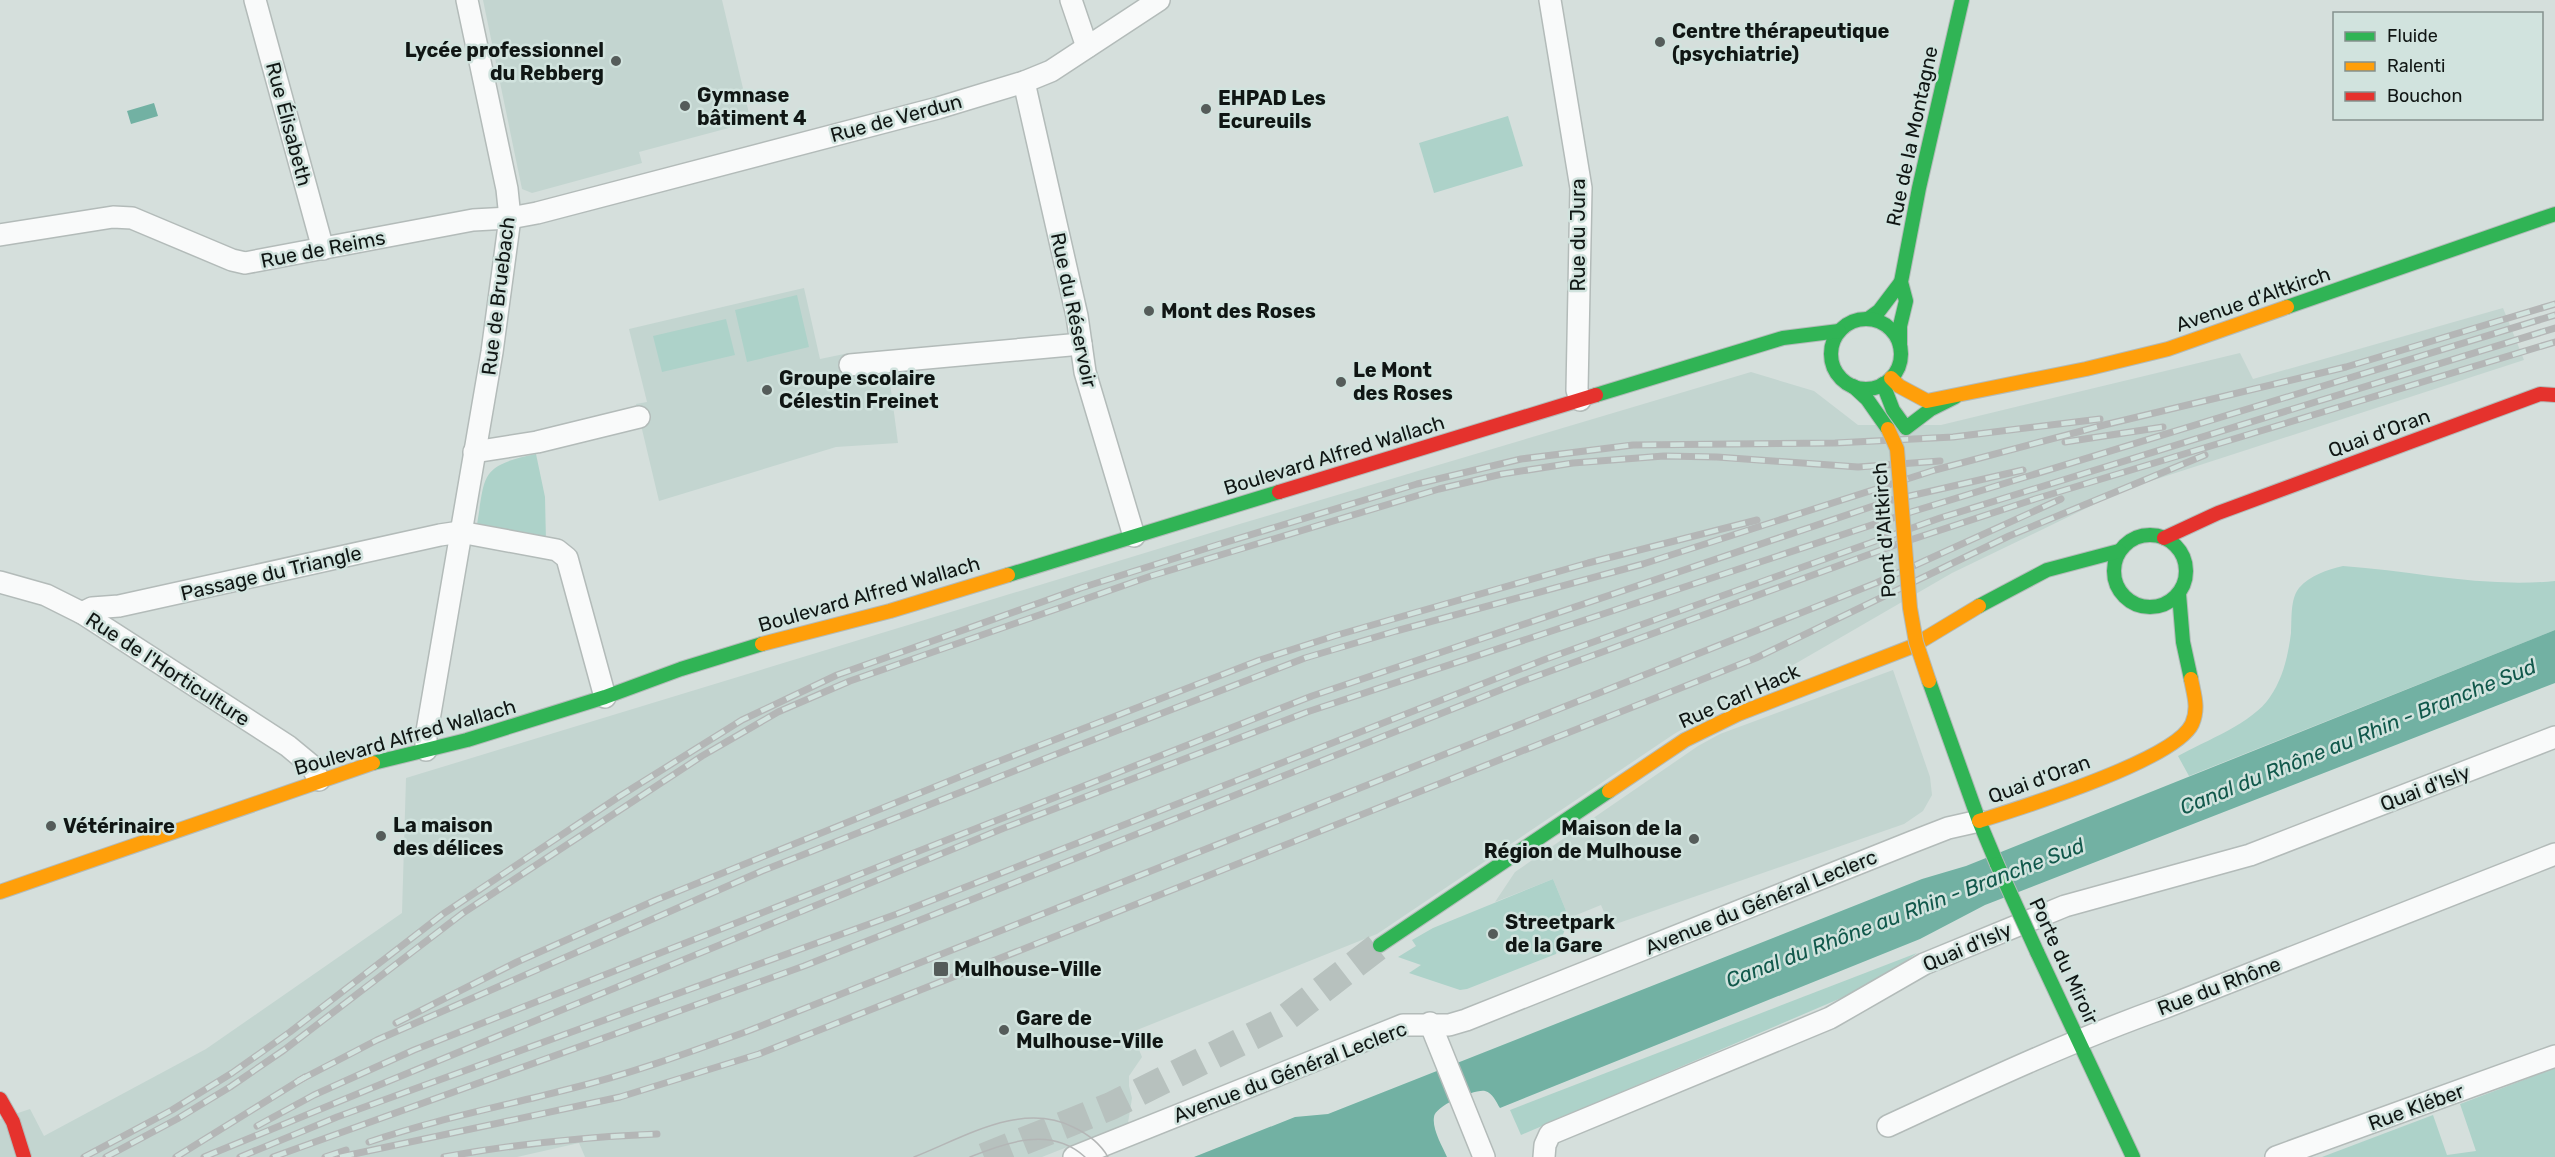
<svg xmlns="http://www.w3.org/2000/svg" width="2555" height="1157" viewBox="0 0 2555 1157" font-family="Rubik,sans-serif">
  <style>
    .built { fill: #c3d5d0 }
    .green { fill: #add2c9 }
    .water { fill: #72b1a3 }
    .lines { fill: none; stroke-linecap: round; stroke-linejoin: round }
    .secondary-tunnel { stroke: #b7c1be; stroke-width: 28; stroke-dasharray: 28 14; stroke-linecap: butt }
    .street-casing { stroke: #b3bbb9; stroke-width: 24 }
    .fast-casing { stroke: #b3bbb9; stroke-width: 16 }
    .slow-casing { stroke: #b3bbb9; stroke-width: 16 }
    .jam-casing { stroke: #b3bbb9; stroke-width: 16 }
    .street { stroke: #f9fafa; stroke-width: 21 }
    .fast { stroke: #30b455; stroke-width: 14 }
    .slow { stroke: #ff9f0a; stroke-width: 14 }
    .jam { stroke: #e5322d; stroke-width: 14 }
    .tram { stroke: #b4b6b6; stroke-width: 1.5 }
    .rail-casing { stroke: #b4b6b6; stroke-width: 7 }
    .rail { stroke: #d1e3de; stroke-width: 4.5; stroke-dasharray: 14; stroke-linecap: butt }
    .fast-bridge-casing { stroke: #b3bbb9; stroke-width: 16; stroke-linecap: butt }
    .slow-bridge-casing { stroke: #b3bbb9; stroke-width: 16; stroke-linecap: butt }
    .fast-bridge { stroke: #30b455; stroke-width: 14 }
    .slow-bridge { stroke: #ff9f0a; stroke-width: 14 }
    .poi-dot { fill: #555c5a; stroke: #d1e3de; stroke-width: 2 }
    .labels { text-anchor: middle; stroke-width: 5; stroke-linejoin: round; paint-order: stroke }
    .poi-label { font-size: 20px; font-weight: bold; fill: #101614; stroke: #d1e3de; text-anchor: start }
    .street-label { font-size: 20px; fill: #101614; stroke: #d1e3de }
    .water-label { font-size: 21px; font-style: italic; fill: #11584b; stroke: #d1e3de }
  </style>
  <rect width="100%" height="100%" fill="#d5dfdc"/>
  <g class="built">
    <polygon points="483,0 722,0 751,122 639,152 642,163 532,193 522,189"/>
    <polygon points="804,288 820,359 849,353 852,377 889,375 898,443 836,447 659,501 636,404 647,402 629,329"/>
    <polygon points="2503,308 2524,360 2126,489 1952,573 1674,734 1377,934 1132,1032 1142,1057 1129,1076 1129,1086 1132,1098 1128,1123 1042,1157 585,1157 579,1143 517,1157 0,1157 0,1119 30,1109 44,1136 206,1049 402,913 406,778 1243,523 1751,372 1814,391 1858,425 1941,425 2240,353 2253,379"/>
    <polygon points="1893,670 1930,777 1932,795 1923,811 1904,824 1610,926 1601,905 1569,918 1553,879 1495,902 1515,872 1698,746 1720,734"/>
  </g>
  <g class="green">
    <polygon points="1508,116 1523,166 1434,193 1419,143"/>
    <polygon points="797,295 809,347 747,362 735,310"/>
    <polygon points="726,319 735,355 662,372 653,336"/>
    <path d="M536,454L545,497L546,542L476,530C486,476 477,466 536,454Z"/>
    <path d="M2343,566C2414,571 2483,588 2555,581V630L2189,776L2178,756C2205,741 2253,723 2270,697C2283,678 2288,656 2291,633C2292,619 2290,599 2299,588C2310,575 2327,570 2343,566Z"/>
    <polygon points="1553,879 1569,918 1556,954 1467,989 1460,990 1409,973 1421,965 1398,957 1416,946 1412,940 1433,928"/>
    <polygon points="1917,953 1874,984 1521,1135 1510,1110"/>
    <polygon points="2555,1068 2555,1157 2322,1157 2433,1115 2447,1155 2476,1151 2460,1104"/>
  </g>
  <g class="water">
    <polygon points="154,103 158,116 131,124 127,111"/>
    <path d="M2555,630V683L1985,905L1920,939L1500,1108C1496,1102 1493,1093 1485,1091C1474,1089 1435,1106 1434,1117C1432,1129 1442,1146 1447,1157H1194L1295,1117L1328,1114L1922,879L1966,866Z"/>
  </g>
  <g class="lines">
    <polyline class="secondary-tunnel" points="984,1157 1111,1106 1279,1023 1380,945"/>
    <g class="street-casing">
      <g id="street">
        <polyline points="255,0 323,249"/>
        <polyline points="1071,0 1087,47"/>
        <polyline points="1550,0 1581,188 1577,390 1580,400"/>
        <polyline points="1024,82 1077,316 1085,372 1134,536"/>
        <polyline points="0,235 113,217 132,218 232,260 245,263 473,220 510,218 537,213 938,108 1024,82 1051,71 1159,0"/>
        <polyline points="850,365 1081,344"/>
        <polyline points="474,452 537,442 639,417"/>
        <polyline points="0,582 46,595 82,613 288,746 311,765 319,780"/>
        <polyline points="82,613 92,608 119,606 440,535 460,532 557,550 567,558 605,697"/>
        <polyline points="426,750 426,737 492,352 510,218 507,189 467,0"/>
        <polyline points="1430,1023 1484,1157"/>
        <path d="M1888,1126C1979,1084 2070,1041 2166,1007L2555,854"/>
        <polyline points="1074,1157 1403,1025 1449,1025 1466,1020 1912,842 1948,828 1979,821"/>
        <polyline points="1544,1157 1545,1145 1550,1134 1830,1018 1924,964 2065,906 2250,855 2555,737"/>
        <polyline points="2276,1157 2555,1056"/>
      </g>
    </g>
    <g class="fast-casing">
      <g id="fast">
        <polyline points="2287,307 2555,214"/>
        <polyline points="1868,319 1879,311 1901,282"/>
        <circle cx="1866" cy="354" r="35"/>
        <polyline points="1900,345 1900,326 1906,301 1901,282 1919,188 1962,0"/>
        <polyline points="1883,384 1893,410 1906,428 1931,409 1955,397"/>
        <polyline points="1853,386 1867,399 1888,429"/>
        <polyline points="1596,395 1783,338 1839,331"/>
        <circle cx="2150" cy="571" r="36"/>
        <polyline points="1008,575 1279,492"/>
        <polyline points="2179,594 2183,642 2191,679"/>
        <polyline points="1979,606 2047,570 2119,551"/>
        <polyline points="1929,681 1979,821 1997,864"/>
        <polyline points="373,763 467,740 605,697 681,669 762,644"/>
        <polyline points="1380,945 1609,791"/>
        <polyline points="2037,952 2133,1157"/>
      </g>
    </g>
    <g class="slow-casing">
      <g id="slow">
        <polyline points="1891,378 1899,386 1927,401 2086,369 2168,349 2287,307"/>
        <polyline points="762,644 890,611 1008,575"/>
        <polyline points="1609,791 1685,740 1738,714 1911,647 1979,606"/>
        <path d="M1979,821C2020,808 2175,760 2192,724C2199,708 2194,695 2191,679"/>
        <polyline points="0,892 373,763"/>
      </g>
    </g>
    <g class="jam-casing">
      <g id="jam">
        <polyline points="1279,492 1596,395"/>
        <polyline points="2164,538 2218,513 2540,394 2555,395"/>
        <polyline points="0,1099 13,1122 24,1157"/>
      </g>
    </g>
    <use href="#street" class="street"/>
    <use href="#fast" class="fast"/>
    <use href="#slow" class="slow"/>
    <use href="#jam" class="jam"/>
    <g class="tram">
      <path d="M914,1157C963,1138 1021,1101 1073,1127C1088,1134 1100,1143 1108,1157"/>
      <path d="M970,1157C1007,1142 1051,1126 1085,1157"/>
    </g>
    <g class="rail-casing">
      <g id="rail">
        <polyline points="2065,442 2163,427"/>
        <polyline points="396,1023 517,962 656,900 979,769 1260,660 1334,636 1588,563 1757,520"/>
        <polyline points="298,1081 377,1040 762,871 1072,748 1305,658 1396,631 1643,564 1935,470 2104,425 2346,367 2555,304"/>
        <polyline points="257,1126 314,1095 414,1050 1312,696 1888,501 2023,470"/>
        <path d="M369,1142C433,1120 499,1107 565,1090C627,1075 688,1053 748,1031L1876,583L2061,499"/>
        <polyline points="84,1157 172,1110 232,1073 290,1032 443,914 620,796 742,720 837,675 1081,588 1217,545 1417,484 1521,459 1633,445 1835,443 1953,437 2100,419"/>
        <polyline points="106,1157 177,1119 230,1087 284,1050 463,913 702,756 778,712 850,681 1151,576 1439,489 1502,474 1573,463 1664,456 1717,457 1858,467 1940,461"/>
        <polyline points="176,1157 305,1077"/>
        <polyline points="204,1157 1004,828 1307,712 1911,512 2555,315"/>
        <polyline points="240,1157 337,1117 897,914 1546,659 1674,613 1940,518 2555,328"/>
        <polyline points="273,1157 804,966 1523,681 1895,545 2035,499 2555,342"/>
        <polyline points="325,1157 346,1150"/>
        <polyline points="340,1157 620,1097 759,1054 1756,658 2009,536 2205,455"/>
        <path d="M444,1157C515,1144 585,1137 657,1134"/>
      </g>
    </g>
    <use href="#rail" class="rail"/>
    <g class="fast-bridge-casing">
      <polyline id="fast-bridge" points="1997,864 2037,952"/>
    </g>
    <g class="slow-bridge-casing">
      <polyline id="slow-bridge" points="1888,429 1897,449 1910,608 1916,642 1929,681"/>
    </g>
    <use href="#fast-bridge" class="fast-bridge"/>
    <use href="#slow-bridge" class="slow-bridge"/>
  </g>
  <g class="poi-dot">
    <circle cx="1660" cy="42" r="6"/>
    <circle cx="616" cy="61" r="6"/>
    <circle cx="685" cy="106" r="6"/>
    <circle cx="1206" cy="109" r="6"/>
    <circle cx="1149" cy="311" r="6"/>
    <circle cx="1341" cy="382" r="6"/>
    <circle cx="767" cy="390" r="6"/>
    <circle cx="51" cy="826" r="6"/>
    <circle cx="381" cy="836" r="6"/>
    <circle cx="1694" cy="839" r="6"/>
    <circle cx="1493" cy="934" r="6"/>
    <rect x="933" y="961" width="16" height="16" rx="3"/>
    <circle cx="1004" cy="1030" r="6"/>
  </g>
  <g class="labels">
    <g class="poi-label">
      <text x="1672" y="38">Centre thérapeutique<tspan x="1672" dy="23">(psychiatrie)</tspan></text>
      <text x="604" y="57" text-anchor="end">Lycée professionnel<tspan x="604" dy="23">du Rebberg</tspan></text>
      <text x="697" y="102">Gymnase<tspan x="697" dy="23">bâtiment 4</tspan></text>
      <text x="1218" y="105">EHPAD Les<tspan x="1218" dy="23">Ecureuils</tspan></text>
      <text x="1161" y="318">Mont des Roses</text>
      <text x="1353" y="377">Le Mont<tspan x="1353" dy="23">des Roses</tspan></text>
      <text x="779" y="385">Groupe scolaire<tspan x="779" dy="23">Célestin Freinet</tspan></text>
      <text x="393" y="832">La maison<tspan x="393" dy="23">des délices</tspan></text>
      <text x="63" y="833">Vétérinaire</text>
      <text x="1682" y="835" text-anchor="end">Maison de la<tspan x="1682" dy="23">Région de Mulhouse</tspan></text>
      <text x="1505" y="929">Streetpark<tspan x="1505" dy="23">de la Gare</tspan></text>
      <text x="954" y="976">Mulhouse-Ville</text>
      <text x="1016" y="1025">Gare de<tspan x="1016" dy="23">Mulhouse-Ville</tspan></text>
    </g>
    <g class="street-label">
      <text transform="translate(896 118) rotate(-15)" y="7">Rue de Verdun</text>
      <text transform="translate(289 124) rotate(75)" y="7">Rue Élisabeth</text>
      <text transform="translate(1912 136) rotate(-78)" y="7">Rue de la Montagne</text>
      <text transform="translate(1578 235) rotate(-90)" y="7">Rue du Jura</text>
      <text transform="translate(323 249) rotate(-11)" y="7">Rue de Reims</text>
      <text transform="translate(498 296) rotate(-83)" y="7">Rue de Bruebach</text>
      <text transform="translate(2253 299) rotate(-19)" y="7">Avenue d'Altkirch</text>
      <text transform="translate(1074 310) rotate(78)" y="7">Rue du Réservoir</text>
      <text transform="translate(2379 433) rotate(-20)" y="7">Quai d'Oran</text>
      <text transform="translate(1334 455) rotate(-17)" y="7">Boulevard Alfred Wallach</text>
      <text transform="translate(1884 530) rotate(-94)" y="7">Pont d'Altkirch</text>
      <text transform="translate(271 573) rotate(-13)" y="7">Passage du Triangle</text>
      <text transform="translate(869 594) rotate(-16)" y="7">Boulevard Alfred Wallach</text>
      <text transform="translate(168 669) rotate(33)" y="7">Rue de l'Horticulture</text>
      <text transform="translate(1739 696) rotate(-24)" y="7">Rue Carl Hack</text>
      <text transform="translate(405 737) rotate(-16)" y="7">Boulevard Alfred Wallach</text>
      <text transform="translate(2039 779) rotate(-20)" y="7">Quai d'Oran</text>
      <text transform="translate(2425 788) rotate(-21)" y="7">Quai d'Isly</text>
      <text transform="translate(1761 902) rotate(-22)" y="7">Avenue du Général Leclerc</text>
      <text transform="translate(1967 947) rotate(-23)" y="7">Quai d'Isly</text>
      <text transform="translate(2064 961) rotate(65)" y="7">Porte du Miroir</text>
      <text transform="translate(2219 986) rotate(-21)" y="7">Rue du Rhône</text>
      <text transform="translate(1290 1072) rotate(-21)" y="7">Avenue du Général Leclerc</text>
      <text transform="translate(2416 1107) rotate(-20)" y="7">Rue Kléber</text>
    </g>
    <g class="water-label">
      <text transform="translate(2358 737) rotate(-22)" y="7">Canal du Rhône au Rhin - Branche Sud</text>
      <text transform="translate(1905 913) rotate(-21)" y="7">Canal du Rhône au Rhin - Branche Sud</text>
    </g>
  </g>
  <rect x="2333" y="12" width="210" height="108" fill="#d1e3de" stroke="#84918d" stroke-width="1.5"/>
  <rect x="2345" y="32" width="30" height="9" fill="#30b455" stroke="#84918d" stroke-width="1.5"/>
  <text x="2387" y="42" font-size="18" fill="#101614">Fluide</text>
  <rect x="2345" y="62" width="30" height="9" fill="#ff9f0a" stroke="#84918d" stroke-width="1.5"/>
  <text x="2387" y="72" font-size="18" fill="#101614">Ralenti</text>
  <rect x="2345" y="92" width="30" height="9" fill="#e5322d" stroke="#84918d" stroke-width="1.5"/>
  <text x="2387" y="102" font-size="18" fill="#101614">Bouchon</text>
</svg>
